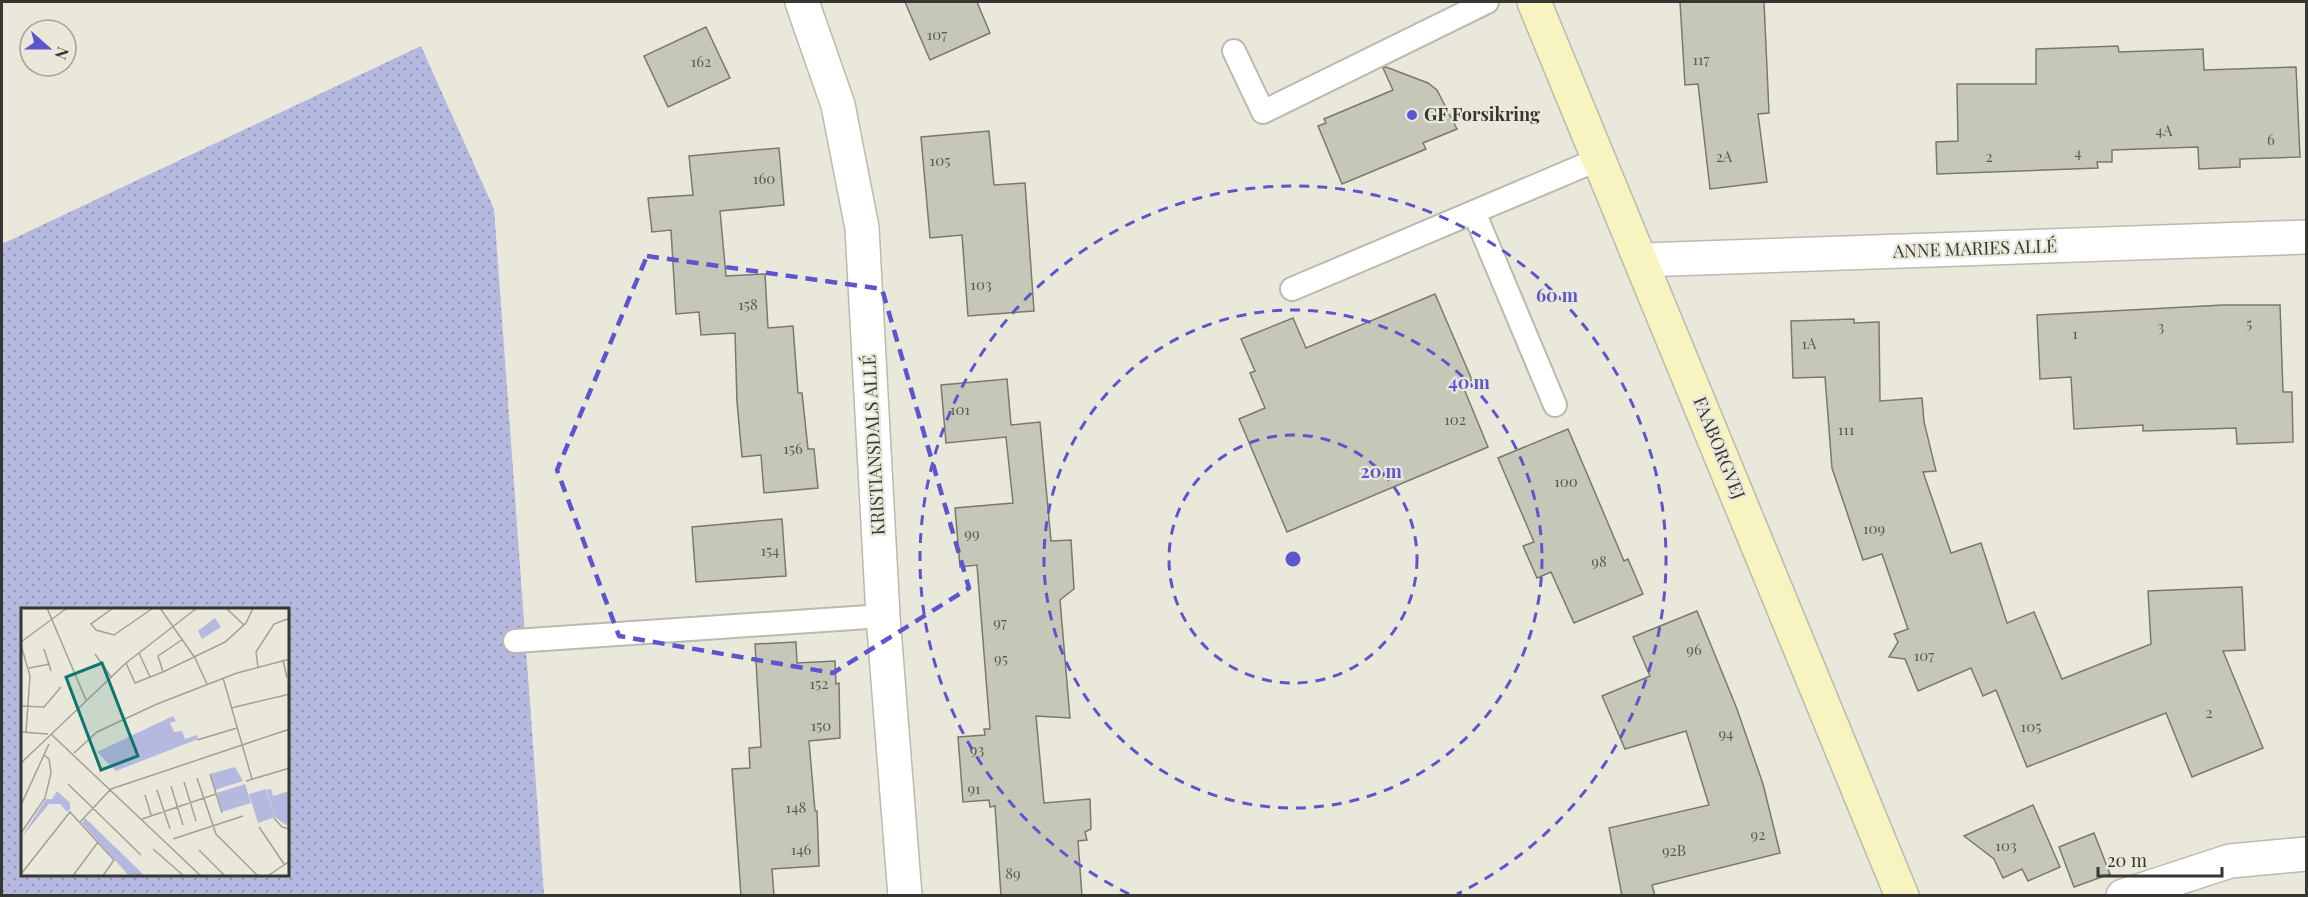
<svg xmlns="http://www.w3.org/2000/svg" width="2308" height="897" viewBox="0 0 2308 897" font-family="'Playfair Display',serif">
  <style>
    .park { fill: url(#park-dots); fill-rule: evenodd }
    .building { fill: #c6c6b9; stroke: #7a796d; stroke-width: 1.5 }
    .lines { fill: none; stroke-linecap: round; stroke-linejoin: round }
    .service-casing { stroke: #babaad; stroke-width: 26 }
    .minor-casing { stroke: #babaad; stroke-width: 36 }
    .secondary-casing { stroke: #babaad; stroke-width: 36 }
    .service { stroke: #fff; stroke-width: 22 }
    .minor { stroke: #fff; stroke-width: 33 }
    .secondary { stroke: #f8f4c2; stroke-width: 33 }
    .marked { fill: none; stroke: #5c55cd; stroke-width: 4.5; stroke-dasharray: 12 8; stroke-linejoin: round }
    .ring { fill: none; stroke: #5c55cd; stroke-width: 3; stroke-dasharray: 10 8 }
    .poi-dot { fill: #5c55cd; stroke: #e9e8db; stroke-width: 2 }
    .labels { text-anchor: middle; stroke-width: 4.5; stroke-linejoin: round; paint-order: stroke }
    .number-label { font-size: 15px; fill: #5b5b54 }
    .poi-label { font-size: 18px; font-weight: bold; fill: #373732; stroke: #e9e8db; text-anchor: start }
    .street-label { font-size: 18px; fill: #373732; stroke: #e9e8db }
    .inset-road { fill: none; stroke: #a2a197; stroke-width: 1.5 }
    .view { fill: #0f766e; fill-opacity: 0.15; stroke: #0f766e; stroke-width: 3 }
    .inset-edge { fill: none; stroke: #373732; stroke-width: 3 }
    .centre { fill: #5c55cd; stroke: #e9e8db; stroke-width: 3 }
    .ring-label { font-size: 18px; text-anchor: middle; font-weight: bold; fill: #5c55cd; stroke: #e9e8db; stroke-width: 4.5; stroke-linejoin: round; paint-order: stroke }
  </style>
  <defs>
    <pattern id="park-dots" width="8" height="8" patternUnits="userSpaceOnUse" patternTransform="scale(1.5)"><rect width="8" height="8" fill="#b5b9e0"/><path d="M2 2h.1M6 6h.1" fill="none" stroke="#9497b6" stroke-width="1.8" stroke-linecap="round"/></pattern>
  </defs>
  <rect width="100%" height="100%" fill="#e9e8db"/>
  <path class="park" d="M421,46L494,209L544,895H2V244ZM22,609H288V874H22Z"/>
  <g class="building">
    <polygon points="905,2 977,2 990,33 930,60"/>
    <polygon points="1680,2 1764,2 1769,113 1758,114 1767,182 1710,189 1698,84 1685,85"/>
    <polygon points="706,27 730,78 668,107 644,56"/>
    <polygon points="2118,46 2119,52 2203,49 2204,70 2296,67 2300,157 2240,159 2240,167 2199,169 2198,147 2112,150 2112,162 2097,162 2098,168 1937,174 1936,142 1958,141 1957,84 2036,84 2036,49"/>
    <polygon points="1386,67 1428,83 1437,90 1457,129 1423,143 1426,149 1342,184 1318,126 1326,123 1324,119 1393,90 1383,68"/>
    <polygon points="989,131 994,185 1025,183 1034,311 968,316 962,235 930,238 921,137"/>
    <polygon points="779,148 784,205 720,211 726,276 765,274 768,328 793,326 798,393 802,393 808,449 814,449 818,488 764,493 761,455 742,457 737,402 735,333 701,335 699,312 676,314 671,230 652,232 648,198 693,195 689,156"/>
    <polygon points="1435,294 1472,380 1462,384 1488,447 1287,532 1239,419 1265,408 1250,373 1255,371 1241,339 1293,318 1306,348"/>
    <polygon points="2223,305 2280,305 2283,392 2292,392 2293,442 2237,444 2236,428 2143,431 2143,425 2074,429 2071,377 2040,379 2037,315"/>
    <polygon points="1854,319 1854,323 1879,322 1880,401 1922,398 1924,422 1936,471 1923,472 1951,553 1981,543 2007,623 2034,612 2062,679 2151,644 2148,591 2242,587 2245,650 2223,651 2263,748 2192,777 2166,713 2027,767 1996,690 1983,696 1971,668 1918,691 1905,659 1889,657 1898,642 1894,634 1908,629 1882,554 1863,560 1832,468 1825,377 1793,378 1791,321"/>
    <polygon points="1007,379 1011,425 1040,422 1051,541 1071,540 1074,589 1060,600 1070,718 1036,716 1044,803 1090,799 1091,829 1085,832 1087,840 1078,841 1082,896 1001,896 995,806 990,807 989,800 963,802 958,737 985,735 984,729 990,729 977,565 960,567 955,508 1013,503 1006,437 946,443 941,385"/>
    <polygon points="1568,429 1624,561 1628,559 1643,594 1574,623 1551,572 1537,578 1523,546 1534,542 1498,458"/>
    <polygon points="782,519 786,576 696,582 692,527"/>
    <polygon points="1697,611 1737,709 1763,784 1780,853 1652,885 1655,896 1622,896 1609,828 1709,805 1686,731 1625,749 1602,696 1650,676 1633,637"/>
    <polygon points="796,642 797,663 835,661 836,684 839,683 840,738 809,741 815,811 817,811 819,866 772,869 774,896 741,896 732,769 750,768 749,748 761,747 755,644"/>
    <polygon points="2033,805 2060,867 2028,881 2022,869 2003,878 1994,859 1964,836"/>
    <polygon points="2094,833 2110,874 2074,887 2059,847"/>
  </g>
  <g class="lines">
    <g class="service-casing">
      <g id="service">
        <polyline points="1234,51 1263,112 1487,2"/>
        <polyline points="1474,212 1555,405"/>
        <polyline points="1292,289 1599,159"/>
        <polyline points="515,641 883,616"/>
      </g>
    </g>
    <g class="minor-casing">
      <g id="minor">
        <polyline points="802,2 838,105 862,228 883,616 905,896"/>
        <polyline points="1643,260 2306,237"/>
        <polyline points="2123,896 2230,861 2306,854"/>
      </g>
    </g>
    <g class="secondary-casing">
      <polyline id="secondary" points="1534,2 1902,896"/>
    </g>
    <use href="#service" class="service"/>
    <use href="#minor" class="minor"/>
    <use href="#secondary" class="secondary"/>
  </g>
  <path class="marked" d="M647,256L882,289L969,588L833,673L619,636L557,470Z"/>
  <g class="ring">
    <circle cx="1293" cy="559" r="124"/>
    <circle cx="1293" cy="559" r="249"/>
    <path d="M1129 894A373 373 0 1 1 1457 894"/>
  </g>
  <circle class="poi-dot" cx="1412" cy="115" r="6"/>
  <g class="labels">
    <g class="number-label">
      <text x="937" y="40">107</text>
      <text x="1701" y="65">117</text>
      <text x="701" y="67">162</text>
      <text x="2164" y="136">4A</text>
      <text x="2271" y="145">6</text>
      <text x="2078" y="158">4</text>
      <text x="1724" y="162">2A</text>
      <text x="1989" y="162">2</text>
      <text x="940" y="166">105</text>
      <text x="764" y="184">160</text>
      <text x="981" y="290">103</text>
      <text x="748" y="310">158</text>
      <text x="2249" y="329">5</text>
      <text x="2161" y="332">3</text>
      <text x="2075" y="339">1</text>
      <text x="1809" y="349">1A</text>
      <text x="960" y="415">101</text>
      <text x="1455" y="425">102</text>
      <text x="1846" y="435">111</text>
      <text x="793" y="454">156</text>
      <text x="1566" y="487">100</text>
      <text x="1874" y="534">109</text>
      <text x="972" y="539">99</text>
      <text x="770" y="556">154</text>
      <text x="1599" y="567">98</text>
      <text x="1000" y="628">97</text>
      <text x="1694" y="655">96</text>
      <text x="1924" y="661">107</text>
      <text x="1001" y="664">95</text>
      <text x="819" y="689">152</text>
      <text x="2209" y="718">2</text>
      <text x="821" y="731">150</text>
      <text x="2031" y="732">105</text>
      <text x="1726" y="739">94</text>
      <text x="977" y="755">93</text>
      <text x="974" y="794">91</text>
      <text x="796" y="813">148</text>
      <text x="1758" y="840">92</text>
      <text x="2006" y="851">103</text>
      <text x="801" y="855">146</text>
      <text x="1674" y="856">92B</text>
      <text x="1013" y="879">89</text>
    </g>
    <g class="poi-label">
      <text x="1424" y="121">GF Forsikring</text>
    </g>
    <g class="street-label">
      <text transform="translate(1975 249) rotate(-2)" y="6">ANNE MARIES ALLÉ</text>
      <text transform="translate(874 445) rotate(-93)" y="6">KRISTIANSDALS ALLÉ</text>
      <text transform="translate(1719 448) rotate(68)" y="6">FAABORGVEJ</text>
    </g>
  </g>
  <g transform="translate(21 608)">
    <rect width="268" height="268" fill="#e9e8db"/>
    <path d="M214,159L222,173L194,182L189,166ZM245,181L254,209L237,215L228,186ZM64,210L124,268H108L61,215Z" fill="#b5b9e0"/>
    <path d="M194,10L200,19L181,31L177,23ZM224,176L230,195L201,204L196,185ZM250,181L252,188L268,183V187L254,191L268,219L254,209L246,182ZM36,183L49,195V201L46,204L39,196H28L0,230L25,191H31Z" fill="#b5b9e0"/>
    <path d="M152,108L155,113L149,115L153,124L161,123L164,131L176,127L177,131L95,163L76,144ZM268,187H269L268,217L259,209L254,190Z" fill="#b5b9e0"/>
    <path class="inset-road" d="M26,0L65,92M92,0L70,16L75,22L93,27L132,0M139,0L174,50L186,76M205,0L223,17M0,34L46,0M0,37L9,68L5,124M23,41L30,63M118,45L129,69M74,46L90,69M262,52L266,70M105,55L114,75L142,64L204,34L225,15L232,0M237,59L235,44L253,16L269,10M8,60L29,56M142,64L137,48L162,31M202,70L231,171M0,98L23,99L40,79M210,100L269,86M0,124L27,126M31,127L181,269M176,132L216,120M53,145L76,124L136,96L216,65L269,51M0,155L105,55L176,0M189,166L201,205M176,170L195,226L238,269M225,173L269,160M163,174L175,213M47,176L120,247M150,178L162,217M136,182L149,221M124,187L130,207M0,197L28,136M253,210L261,219L269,221M121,211L195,186M59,214L90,181L269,121M238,219L263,256M0,225L24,190L30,165L28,151L23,147M152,231L222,208M132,241L164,269M178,242L205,269M0,266L49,204L93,252L81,269M51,269L77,234M245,269L269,253"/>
    <path class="view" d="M81,55L117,148L80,162L45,69Z"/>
    <rect width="268" height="268" class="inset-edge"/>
  </g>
  <circle cx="1293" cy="559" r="9" class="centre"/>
  <g class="ring-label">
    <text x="1557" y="302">60 m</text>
    <text x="1469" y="389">40 m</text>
    <text x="1381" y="478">20 m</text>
  </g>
  <rect width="2308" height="897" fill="none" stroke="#373732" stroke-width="6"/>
  <g transform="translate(48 48) rotate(111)"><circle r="28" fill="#e9e8db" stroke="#a2a197" stroke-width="1.5"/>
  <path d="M0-4.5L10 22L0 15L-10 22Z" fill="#5c55cd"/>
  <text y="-9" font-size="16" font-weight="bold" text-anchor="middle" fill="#373732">N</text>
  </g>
  <path d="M2098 867v9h124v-9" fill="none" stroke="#373732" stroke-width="3"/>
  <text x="2107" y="867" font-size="18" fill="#373732" stroke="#e9e8db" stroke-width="4.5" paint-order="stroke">20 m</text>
</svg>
